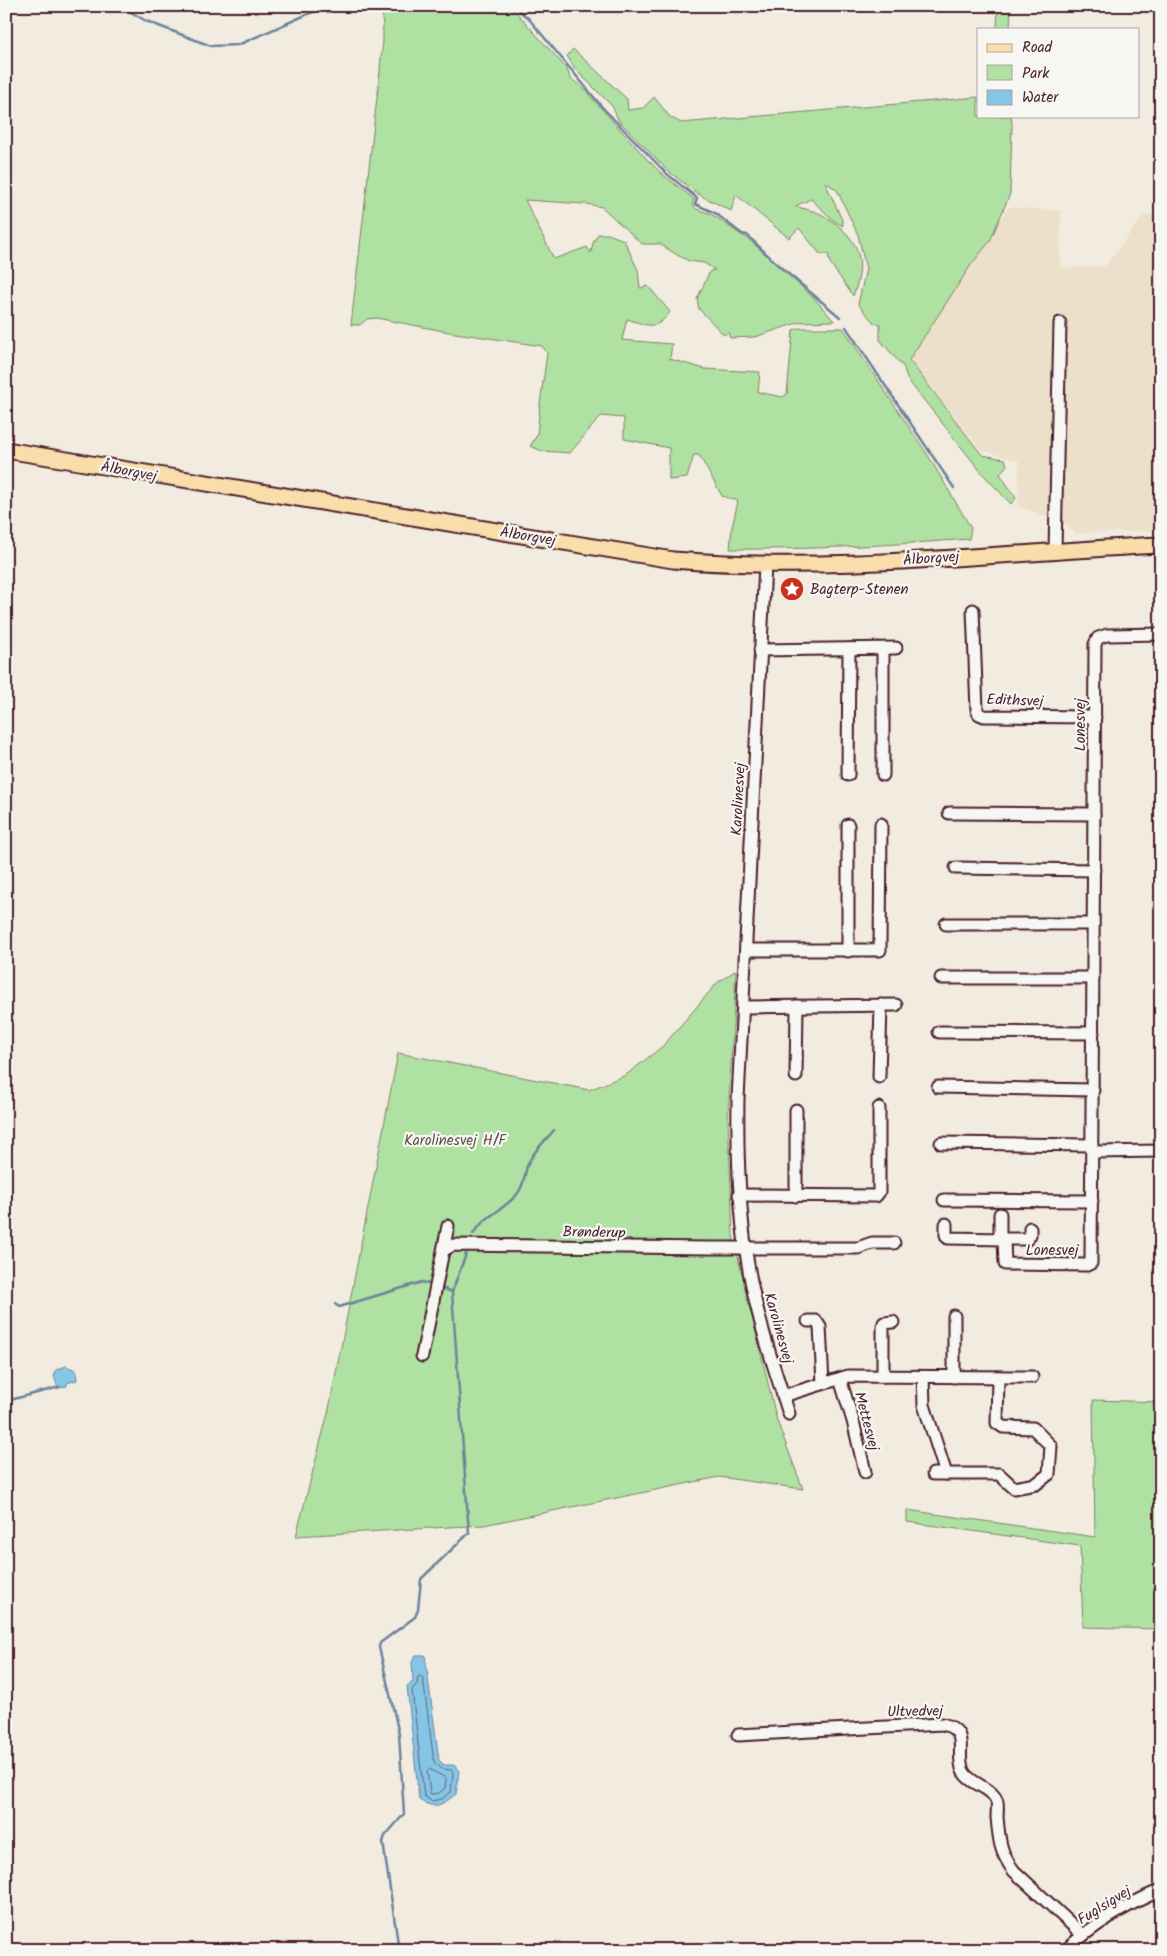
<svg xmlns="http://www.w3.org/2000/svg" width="1167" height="1956" viewBox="0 0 1167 1956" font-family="Kalam,sans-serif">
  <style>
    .built { fill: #ede0ca }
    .green { fill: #afe1a2; stroke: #7c8066 }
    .water { fill: #85c5e6; stroke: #6d839b }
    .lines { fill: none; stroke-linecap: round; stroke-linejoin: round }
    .shore { stroke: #626176; stroke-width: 1 }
    .stream { stroke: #6d839b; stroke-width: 2.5 }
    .minor-casing { stroke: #4a1f2b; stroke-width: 15 }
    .major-casing { stroke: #4a1f2b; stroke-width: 19 }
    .minor { stroke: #f6f6f2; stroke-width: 11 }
    .major { stroke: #f9deab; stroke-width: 15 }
    .labels { text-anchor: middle; stroke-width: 4.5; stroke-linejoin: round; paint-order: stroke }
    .street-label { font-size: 15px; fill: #4a1f2b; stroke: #f6f6f2 }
    .poi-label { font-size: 15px; fill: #4a1f2b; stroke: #f6f6f2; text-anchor: start }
    .park-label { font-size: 15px; fill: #635049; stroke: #f6f6f2 }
  </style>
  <rect width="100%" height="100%" fill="#f2ece0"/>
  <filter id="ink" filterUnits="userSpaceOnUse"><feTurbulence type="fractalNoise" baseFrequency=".02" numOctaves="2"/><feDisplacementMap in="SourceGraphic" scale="10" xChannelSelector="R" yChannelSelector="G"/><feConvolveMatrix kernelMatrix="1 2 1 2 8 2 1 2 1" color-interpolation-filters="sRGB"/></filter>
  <g filter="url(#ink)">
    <polygon class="built" points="1008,207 1061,211 1060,266 1070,268 1105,266 1143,216 1161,214 1161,531 1075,533 1064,523 1018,506 1019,461 981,450 909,360"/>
    <g class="green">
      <path d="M383,6H501L515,11L567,69L570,78L583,88L646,158L662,174L694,199L692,204L696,209L711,214L743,236L746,237L815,299L834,321L800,322L755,337L730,338L728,332L724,335L699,309L697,299L710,271L715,270L704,263L689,261L677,255L660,244H642L602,207L586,204L525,200L554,259L587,247L591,253L593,243L598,234H608L624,240L638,270L640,288L648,286L670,312C656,332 647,325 627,319L622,340L672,344L670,359L705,369L760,372L758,392L783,397L787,394L793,330L800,328H843L929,457L971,528L969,539C889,545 810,550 730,549L732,527L738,501L722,496L699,455H694L687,478L669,480V448L624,439V418L601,416L570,453L542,451L530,446L537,435L540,404L547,353L542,346L449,332L376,318L367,319L360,325H351L380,71C380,60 383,48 383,38C383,27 382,17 383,6Z"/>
      <polygon points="998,6 1011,6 1010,29 997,29"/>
      <path d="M573,49L627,99L628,110L643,108L654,97L670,117L681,123L978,97V116H1011L1012,124L1010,194L990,241L971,265L909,360L982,455L1005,459L1007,465L1000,474L1016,498L1011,504L982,473L907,379L904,368L880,340V324L874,323L858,304L866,269L858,235L837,190L825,182L842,220L843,226L833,220L811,199L795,206C803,209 813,210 821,214C856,234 869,257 853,296L830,263L828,254H820L799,228L789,238L736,195L731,211L698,194L668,171L619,121L612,106L576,70L567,56Z"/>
      <polygon points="736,970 728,1119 733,1236 777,1421 803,1489 719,1477 484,1525 296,1536 329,1409 398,1053 589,1090 626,1075 663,1046 717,983"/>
      <polygon points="1093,1400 1161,1402 1161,1629 1083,1627 1080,1546 907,1522 907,1510 1095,1537"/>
    </g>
    <g class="water">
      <polygon points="66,1366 76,1370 77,1380 67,1383 67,1386 58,1388 54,1376 56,1370"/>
      <path d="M416,1655H425L439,1760L444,1765H454L459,1771L456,1794C442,1805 435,1810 419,1800L407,1686L413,1682L412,1662Z"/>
    </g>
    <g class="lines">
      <g class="shore">
        <polygon points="420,1676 423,1678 434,1762 442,1769 451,1770 453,1773 451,1792 442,1799 431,1801 424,1796 412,1690 417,1684 418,1677"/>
        <polygon points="429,1769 446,1778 445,1788 439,1793 432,1794 430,1793 427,1771"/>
      </g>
      <g class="stream">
        <polyline points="121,6 146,21 211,46 238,45 308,14 330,6"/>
        <polyline points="514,6 529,19 603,108 667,174 697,198 695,204 715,213 742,234 747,235 779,266 840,317"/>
        <polyline points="846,327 954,488"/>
        <path d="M473,1234C484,1216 506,1209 518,1193C525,1184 524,1173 528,1164C533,1151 546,1140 554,1130"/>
        <polyline points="442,1288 452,1292"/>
        <polyline points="335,1304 339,1307 422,1282 429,1284"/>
        <polyline points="6,1401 60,1387"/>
        <polyline points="399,1950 383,1842 385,1836 404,1814 399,1734 379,1647 380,1643 415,1617 418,1610 421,1579 469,1533 452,1292 466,1254"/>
      </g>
      <g class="minor-casing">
        <g id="minor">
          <polyline points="1055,550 1060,323"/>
          <path d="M765,565L738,1099C737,1160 739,1221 751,1281C760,1327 775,1370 789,1414"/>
          <polyline points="973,610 977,710 979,714 984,716 1095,717"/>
          <polyline points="760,650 896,648"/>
          <polyline points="848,775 849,649"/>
          <polyline points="883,775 883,649"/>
          <polyline points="949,813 1094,814"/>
          <polyline points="956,868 1094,870"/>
          <polyline points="946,924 1093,924"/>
          <polyline points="746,950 880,950 881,824"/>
          <polyline points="848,951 848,825"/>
          <polyline points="941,978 1093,978"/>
          <polyline points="743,1007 896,1005"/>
          <polyline points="939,1032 1093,1033"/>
          <polyline points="796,1076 797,1006"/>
          <polyline points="879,1077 881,1005"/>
          <polyline points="938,1087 1093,1090"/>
          <polyline points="941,1143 1092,1145"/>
          <polyline points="1092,1152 1161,1151"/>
          <polyline points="739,1195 876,1196 879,1192 879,1108"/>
          <polyline points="796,1196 796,1110"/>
          <polyline points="944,1200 1092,1201"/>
          <polyline points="946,1224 946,1235 948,1238 1004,1239"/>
          <polyline points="1030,1228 1030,1235 1027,1239 1004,1239 1005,1264 1087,1265 1091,1263 1095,644 1098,638 1107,635 1161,634"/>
          <polyline points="1000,1239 1000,1214"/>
          <polyline points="444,1250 453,1245 709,1248 858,1248 872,1243 894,1243"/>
          <polyline points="808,1321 816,1321 820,1327 823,1383"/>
          <polyline points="422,1356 448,1226"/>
          <polyline points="883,1376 883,1326 884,1323 893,1322"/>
          <polyline points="923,1377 924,1405 946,1474"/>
          <polyline points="954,1377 954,1316"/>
          <polyline points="840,1379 853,1421 865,1472"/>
          <polyline points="783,1396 848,1376 1032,1377"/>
          <polyline points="933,1474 999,1474 1014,1488 1036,1484 1049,1474 1051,1446 1033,1428 1003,1427 997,1423 998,1377"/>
          <path d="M738,1735L942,1724C971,1730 955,1752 963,1771C970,1785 992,1786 997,1802C998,1806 997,1813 997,1817C999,1840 1000,1853 1014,1871L1083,1935"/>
          <path d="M1066,1950C1094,1924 1126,1905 1161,1890"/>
        </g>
      </g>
      <g class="major-casing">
        <path id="major" d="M6,450L673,560C835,573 998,553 1161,545"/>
      </g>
      <use href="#minor" class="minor"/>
      <use href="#major" class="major"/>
    </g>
  </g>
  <defs>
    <g id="sight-disc" transform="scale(1.25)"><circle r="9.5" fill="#c8321e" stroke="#f6f6f2"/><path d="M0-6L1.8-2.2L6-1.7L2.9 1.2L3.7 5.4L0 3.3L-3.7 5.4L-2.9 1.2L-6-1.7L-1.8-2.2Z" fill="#fff"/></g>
  </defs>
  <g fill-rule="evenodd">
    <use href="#sight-disc" x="792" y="589"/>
  </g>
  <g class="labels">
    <g class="street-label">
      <text transform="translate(129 471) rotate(10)" y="5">Ålborgvej</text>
      <text transform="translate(528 536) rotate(9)" y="5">Ålborgvej</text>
      <text transform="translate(931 558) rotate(-4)" y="5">Ålborgvej</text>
      <text transform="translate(1015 700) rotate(2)" y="5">Edithsvej</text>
      <text transform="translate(1080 725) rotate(-90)" y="5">Lonesvej</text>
      <text transform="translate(738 799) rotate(-87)" y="5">Karolinesvej</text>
      <text transform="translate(594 1232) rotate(1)" y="5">Brønderup</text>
      <text x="1052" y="1255">Lonesvej</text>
      <text transform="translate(779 1328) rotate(74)" y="5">Karolinesvej</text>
      <text transform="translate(867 1421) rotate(75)" y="5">Mettesvej</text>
      <text transform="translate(915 1711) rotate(-1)" y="5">Ultvedvej</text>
      <text transform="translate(1104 1905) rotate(-32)" y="5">Fuglsigvej</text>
    </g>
    <g class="poi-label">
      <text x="810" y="594">Bagterp-Stenen</text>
    </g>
    <g class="park-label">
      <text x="455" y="1145">Karolinesvej H/F</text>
    </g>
  </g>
  <rect width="1167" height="1956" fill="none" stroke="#f6f6f2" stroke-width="25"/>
  <rect x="12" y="12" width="1142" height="1931" fill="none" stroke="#4a1f2b" stroke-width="2" filter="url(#ink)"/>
  <rect x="977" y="28" width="162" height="90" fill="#f6f6f2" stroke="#b1a0a2"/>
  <rect x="987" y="44" width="25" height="8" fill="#f9deab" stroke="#b1a0a2"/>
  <text x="1022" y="52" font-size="15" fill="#4a1f2b">Road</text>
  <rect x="987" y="65" width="25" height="15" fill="#afe1a2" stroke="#b1a0a2"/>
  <text x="1022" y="78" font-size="15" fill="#4a1f2b">Park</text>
  <rect x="987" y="90" width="25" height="15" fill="#85c5e6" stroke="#b1a0a2"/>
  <text x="1022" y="102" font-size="15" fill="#4a1f2b">Water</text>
</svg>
